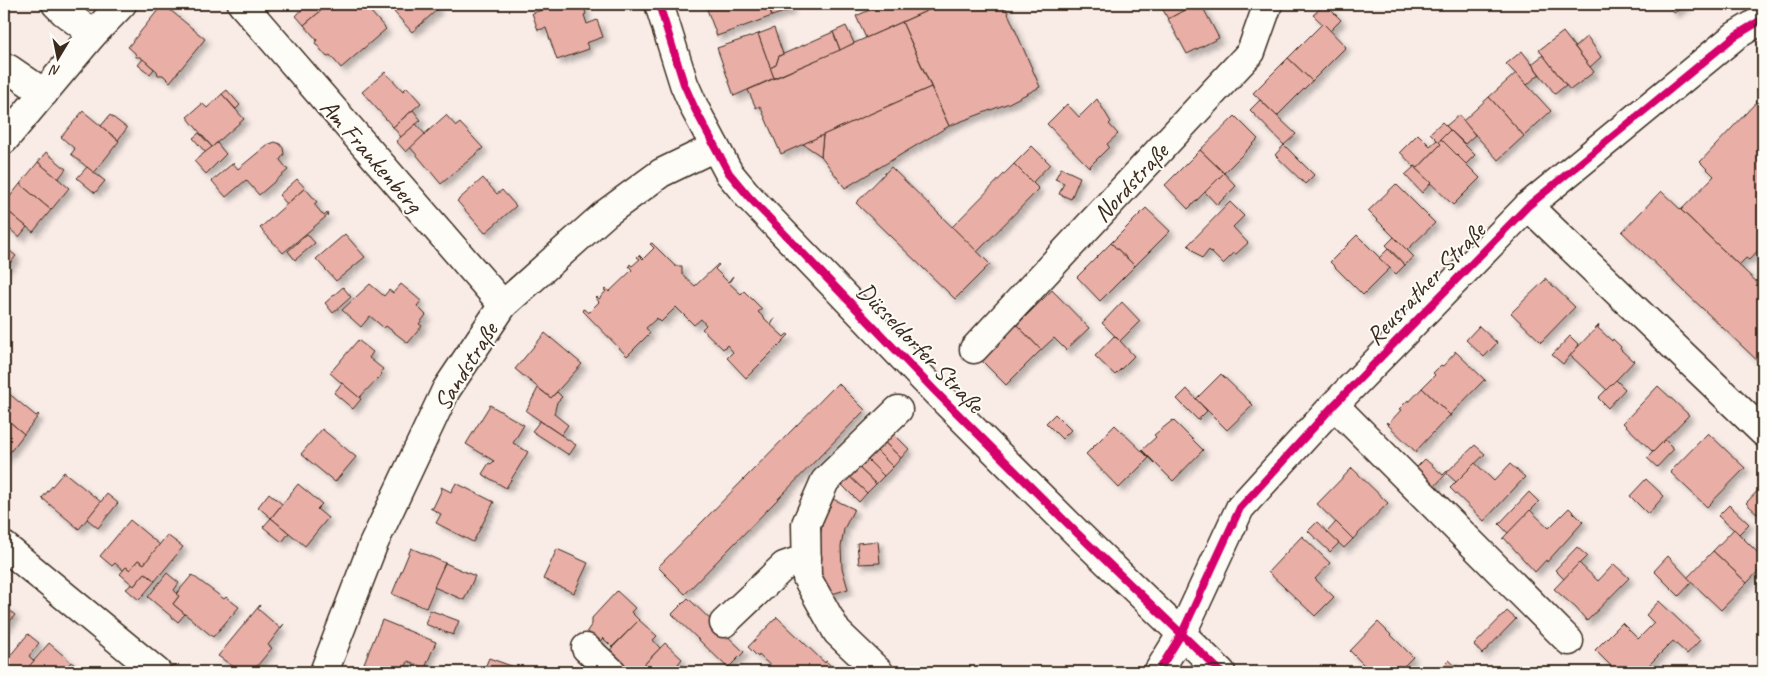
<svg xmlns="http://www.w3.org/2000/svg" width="1767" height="676" viewBox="0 0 1767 676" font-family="Caveat,sans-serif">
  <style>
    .building { fill: #e9aea6; stroke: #3b2a1e; filter: url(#shadow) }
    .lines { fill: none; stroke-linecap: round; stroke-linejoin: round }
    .minor-casing { stroke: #3b2a1e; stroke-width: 31 }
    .major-casing { stroke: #3b2a1e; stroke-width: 31 }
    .minor { stroke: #fdfcf7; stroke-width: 28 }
    .major { stroke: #fdfcf7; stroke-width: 28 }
    .cycleway-casing { stroke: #fdfcf7; stroke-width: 11 }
    .cycleway { stroke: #d6006c; stroke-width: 8 }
    .labels { text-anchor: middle; stroke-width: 4; stroke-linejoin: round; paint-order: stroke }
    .street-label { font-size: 25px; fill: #3b2a1e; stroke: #fdfcf7 }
  </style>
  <defs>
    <filter id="shadow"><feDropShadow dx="4.5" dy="4.5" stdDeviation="2.5" flood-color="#0004"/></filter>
  </defs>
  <rect width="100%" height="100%" fill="#f9ece7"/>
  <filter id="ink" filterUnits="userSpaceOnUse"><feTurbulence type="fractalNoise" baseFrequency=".02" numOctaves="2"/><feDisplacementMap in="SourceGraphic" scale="10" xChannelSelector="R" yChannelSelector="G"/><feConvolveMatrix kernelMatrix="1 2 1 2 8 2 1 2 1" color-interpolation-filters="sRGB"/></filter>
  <g filter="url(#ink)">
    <g class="building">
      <polygon points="163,4 205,39 170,82 163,75 158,75 157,71 140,57 136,57 135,53 128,47"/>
      <polygon points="307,4 329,4 304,25 296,16"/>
      <polygon points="329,4 364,4 386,29 341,68 330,55 327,57 315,43 317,40 304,25"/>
      <polygon points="403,4 433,4 438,9 412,32 394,12"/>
      <polygon points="538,4 562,4 540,11"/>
      <polygon points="562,4 583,4 586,14 584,15 587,24 597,20 603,37 586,43 589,49 557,60 546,28 538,30 532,13"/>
      <polygon points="705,4 768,4 772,16 717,36"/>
      <polygon points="768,4 788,4 790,10 772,16"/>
      <polygon points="883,4 942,4 866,38 856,16"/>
      <polygon points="942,4 1004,4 1040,87 1009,103 949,126 902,22"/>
      <polygon points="1160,4 1196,4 1168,19"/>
      <polygon points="1196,4 1201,4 1219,38 1187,54 1168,19"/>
      <polygon points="1325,4 1341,20 1330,31 1313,15"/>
      <polygon points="1668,4 1688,4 1674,13"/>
      <polygon points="902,22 931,87 781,154 760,106 756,108 748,90"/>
      <polygon points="1323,23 1346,47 1312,81 1288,58"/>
      <polygon points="846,26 854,43 840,50 833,32"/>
      <polygon points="774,28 783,54 779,56 776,65 770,68 758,34"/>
      <polygon points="833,32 840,50 774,78 770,68 776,65 779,56"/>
      <polygon points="1563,32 1594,72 1570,90 1539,50"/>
      <polygon points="758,34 774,78 734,96 717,48"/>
      <polygon points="1587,36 1601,57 1590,67 1575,47"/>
      <polygon points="1522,51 1540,75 1538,75 1527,85 1506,64"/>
      <polygon points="1543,55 1566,85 1555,94 1532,64"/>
      <polygon points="1288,58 1312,81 1277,116 1253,93"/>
      <polygon points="143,59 154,69 150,74 138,65"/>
      <polygon points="385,72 403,91 407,87 421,103 393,127 362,92"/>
      <polygon points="1516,73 1551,111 1524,136 1489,97"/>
      <polygon points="931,87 949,126 845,188 821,156 823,135"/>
      <polygon points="227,90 240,105 236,109 222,94"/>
      <polygon points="222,94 244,119 212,147 187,117 202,104 201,102 207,108"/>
      <polygon points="1763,95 1763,245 1749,260 1746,258 1739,265 1681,210 1714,176 1700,162"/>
      <polygon points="1489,97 1524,136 1498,160 1463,121"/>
      <polygon points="1097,99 1111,122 1109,124 1118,134 1107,144 1109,147 1089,167 1047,124 1067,104 1079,117"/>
      <polygon points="1260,100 1296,134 1284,145 1250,110"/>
      <polygon points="413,110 421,120 401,137 393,127"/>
      <polygon points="83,111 119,141 94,173 71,154 75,149 61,137"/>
      <polygon points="110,115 127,128 118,140 101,126"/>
      <polygon points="446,115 456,126 460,123 483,148 441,184 410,147"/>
      <polygon points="1459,115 1475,135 1465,144 1446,126"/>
      <polygon points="1235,116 1258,139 1224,173 1200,150"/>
      <polygon points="1442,122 1450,130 1439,142 1430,133"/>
      <polygon points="416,124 425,134 406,152 396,141"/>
      <polygon points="1450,130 1475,155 1466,164 1441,139"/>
      <polygon points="199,133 212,147 206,153 193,138"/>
      <polygon points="1418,134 1430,146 1437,140 1441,144 1418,168 1415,166 1414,167 1400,152"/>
      <polygon points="823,135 821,156 803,144"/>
      <polygon points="1441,139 1480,178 1453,205 1414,167 1415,166 1418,168 1441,144 1439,142"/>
      <polygon points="275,142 280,144 283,148 284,154 280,160 288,170 259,195 246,180 226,197 212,181 233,163 238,169 267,145"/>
      <polygon points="217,143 226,154 206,174 194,161"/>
      <polygon points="1284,145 1314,175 1305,184 1275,155"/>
      <polygon points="1032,146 1050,164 1032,183 1014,164"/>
      <polygon points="1200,150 1224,173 1188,209 1165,185"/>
      <polygon points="46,152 66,169 58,179 38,162"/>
      <polygon points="38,162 69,188 51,210 20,184"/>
      <polygon points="1014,164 1039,189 977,252 952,227"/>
      <polygon points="87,167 105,181 95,193 77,178"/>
      <polygon points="891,167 990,264 955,299 856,203"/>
      <polygon points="1414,167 1431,183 1422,193 1405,175"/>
      <polygon points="1061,168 1080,177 1071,199 1059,194 1064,183 1055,179"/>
      <polygon points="1224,173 1236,186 1217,205 1205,192"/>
      <polygon points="483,178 497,194 502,190 516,206 485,233 457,201"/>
      <polygon points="297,179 305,188 287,204 279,195"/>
      <polygon points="20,184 51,210 33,232 4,208 4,204"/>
      <polygon points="1396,184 1435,223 1407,250 1368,211"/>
      <polygon points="305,188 317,202 314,204 324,216 327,213 328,215 283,253 260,228"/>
      <polygon points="1661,191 1763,288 1763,366 1622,232"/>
      <polygon points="1230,202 1244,216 1233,227 1248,243 1236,254 1234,253 1223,264 1209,250 1202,259 1188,245"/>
      <polygon points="4,208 27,227 19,237 4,224"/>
      <polygon points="1146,208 1170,231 1135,266 1111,243"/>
      <polygon points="307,234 315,243 295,260 288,251"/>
      <polygon points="345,234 365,257 336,281 316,259"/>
      <polygon points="1357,235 1390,268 1363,295 1330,262"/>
      <polygon points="1394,237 1414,257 1405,265 1386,245"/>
      <polygon points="652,243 675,266 682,266 682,274 695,286 718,264 719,265 715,269 728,282 733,276 729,283 741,294 744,291 762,309 758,312 770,324 775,318 771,325 784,337 787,334 789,335 746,378 727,358 733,352 727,345 723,349 702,329 706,325 701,319 694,325 676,307 661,322 657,318 646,328 650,333 627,356 582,310 584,309 588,313 599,302 596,298 597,297 599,299 606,291 604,290 606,288 609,292 632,270 629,266 630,264 632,266 640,259 637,257 639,255 643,259 654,248 650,244"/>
      <polygon points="1111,243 1135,266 1100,301 1077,277"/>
      <polygon points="4,246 16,256 4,270"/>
      <polygon points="1388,249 1405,265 1396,274 1379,258"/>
      <polygon points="1545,278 1575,307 1541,342 1511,313 1545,280"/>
      <polygon points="370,284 384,296 389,290 393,293 401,284 421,301 417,306 426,315 419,324 422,326 408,343 386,326 384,328 370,316 361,327 342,310"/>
      <polygon points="343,287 351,297 333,313 325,303"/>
      <polygon points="1052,290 1089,328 1066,350 1054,338 1041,350 1017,325"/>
      <polygon points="1122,302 1140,321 1120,341 1134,356 1115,375 1095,356 1114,336 1119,340 1102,323"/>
      <polygon points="1017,325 1041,350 1006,385 981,360"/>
      <polygon points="1599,325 1598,328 1612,341 1613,339 1621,347 1620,349 1633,361 1634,359 1635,360 1607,390 1570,355"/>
      <polygon points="1479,326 1497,343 1484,357 1466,340"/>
      <polygon points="545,333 582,364 551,398 515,369"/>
      <polygon points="1570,336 1579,345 1563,364 1552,355"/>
      <polygon points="358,340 373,352 369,358 383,369 380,373 382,374 359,398 330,373"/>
      <polygon points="1455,351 1486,381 1484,380 1450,415 1451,416 1422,388 1435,375 1433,373 1441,365 1443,366 1455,353"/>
      <polygon points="1221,374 1253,405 1227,430 1196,399"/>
      <polygon points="1616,380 1625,389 1608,408 1598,398"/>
      <polygon points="342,383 361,399 353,409 334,393"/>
      <polygon points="838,383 865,410 685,594 658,567"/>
      <polygon points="1658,386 1689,415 1653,452 1623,423"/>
      <polygon points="538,388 551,398 557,392 562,397 557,402 554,414 568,425 561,435 526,411"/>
      <polygon points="1422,388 1451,416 1449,416 1416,451 1417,453 1386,423 1387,422 1388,424 1401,410 1399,409 1408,400 1409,402"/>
      <polygon points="7,389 9,390 7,392 36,416 38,414 39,415 24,434 4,417 4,393"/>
      <polygon points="1187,389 1207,411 1198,420 1177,399"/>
      <polygon points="490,405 524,425 513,443 528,452 506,488 482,474 489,463 491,464 494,461 466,444"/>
      <polygon points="1055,414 1071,430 1062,439 1046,423"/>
      <polygon points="4,417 24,434 4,460"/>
      <polygon points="1173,420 1203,450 1173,481 1142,450 1156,437 1154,435"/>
      <polygon points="540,421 576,445 569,455 532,431"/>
      <polygon points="1115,425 1149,458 1119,488 1086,454"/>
      <polygon points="322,429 356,457 335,482 301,454"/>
      <polygon points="893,433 909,449 901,458 884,442"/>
      <polygon points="1708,433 1745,468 1707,507 1670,472"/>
      <polygon points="1665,440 1674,449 1657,467 1647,458"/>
      <polygon points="884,442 901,458 893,467 876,450"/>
      <polygon points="1475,445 1485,454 1456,482 1446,473"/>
      <polygon points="876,450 893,467 884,476 867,459"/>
      <polygon points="867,459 884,476 876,484 859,468"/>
      <polygon points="1425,459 1443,475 1447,471 1448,472 1432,489 1413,471"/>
      <polygon points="1475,463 1494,481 1510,464 1525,477 1484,521 1450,488"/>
      <polygon points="859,468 876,484 867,493 850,477"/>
      <polygon points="1352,468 1388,503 1353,539 1317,504"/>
      <polygon points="64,472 101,502 79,529 42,498"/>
      <polygon points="850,477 867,493 859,502 842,485"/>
      <polygon points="1646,479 1664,496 1648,514 1630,496"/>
      <polygon points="456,483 494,502 473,542 436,523 441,514 430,508 433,508 442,489 441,487 451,492"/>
      <polygon points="298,484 322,504 317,509 328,518 305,546 271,518"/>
      <polygon points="1763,485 1763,519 1746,503"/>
      <polygon points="1529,492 1539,502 1508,533 1499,524"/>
      <polygon points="269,493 282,504 271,518 258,507"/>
      <polygon points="107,494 118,503 98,528 87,519"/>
      <polygon points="833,499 854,509 844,529 841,547 842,568 848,589 826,596 818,571 818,546 823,521"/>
      <polygon points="1729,505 1749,524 1739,534 1718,516"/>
      <polygon points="1569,508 1583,522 1547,562 1546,560 1535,572 1504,538 1502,539 1530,510 1549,528"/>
      <polygon points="271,518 289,533 282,542 263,527"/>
      <polygon points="130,520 160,545 144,564 138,560 130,570 126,567 123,570 115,563 112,566 100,556"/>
      <polygon points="1317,522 1339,543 1330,552 1308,531"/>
      <polygon points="1336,522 1353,539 1344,548 1327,532"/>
      <polygon points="1734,529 1763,558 1763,566 1747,583 1713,551"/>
      <polygon points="167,535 183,547 155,581 145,573 134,586 120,574 126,567 130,570 138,560 144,564"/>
      <polygon points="1302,536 1330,563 1315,579 1334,597 1315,616 1268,572"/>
      <polygon points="878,541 880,563 859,564 857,543"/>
      <polygon points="1577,547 1587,556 1564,579 1555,570"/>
      <polygon points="411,548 445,563 426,608 392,594"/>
      <polygon points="557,549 588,563 574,593 543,579"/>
      <polygon points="1713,551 1747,583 1721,610 1687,578"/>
      <polygon points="1668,556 1692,582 1679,596 1654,571"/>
      <polygon points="445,563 475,576 464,600 434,587"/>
      <polygon points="1579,563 1598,581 1614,564 1629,578 1587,621 1576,608 1554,589"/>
      <polygon points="145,573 155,581 139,600 126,589 132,584 134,586"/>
      <polygon points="167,573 179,583 174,590 179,596 173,604 185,614 178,622 148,597"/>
      <polygon points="192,575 224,599 226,597 239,607 213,637 173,604 179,596 176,594 177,593"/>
      <polygon points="617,591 635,608 631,612 639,620 612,647 603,638 599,642 587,631 592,624 592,618"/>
      <polygon points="688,598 744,652 728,668 672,614"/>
      <polygon points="1659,601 1700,640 1687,654 1673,641 1647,667 1652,672 1617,672 1595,650 1622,623 1638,639 1654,623 1646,615"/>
      <polygon points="260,605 258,609 280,628 284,624 268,645 272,648 252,672 241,672 218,656"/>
      <polygon points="4,606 15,615 4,629"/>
      <polygon points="430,610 459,621 453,635 425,624"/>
      <polygon points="1507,611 1516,619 1482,654 1474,645"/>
      <polygon points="777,617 825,663 826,661 835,670 835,672 777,672 759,655 758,657 748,647"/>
      <polygon points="382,620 436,642 425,668 408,661 404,672 386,672 364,663"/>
      <polygon points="639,620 657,636 653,640 660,648 637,672 632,671 630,672 624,667 621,671 608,659 614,653 610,650"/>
      <polygon points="1378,622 1413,657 1398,672 1377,672 1370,665 1367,668 1350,651"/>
      <polygon points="28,634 39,643 29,656 34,661 25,672 4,672 4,663"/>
      <polygon points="49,643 71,662 62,672 29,672 26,670"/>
      <polygon points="665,643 682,659 678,664 686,672 637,672"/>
      <polygon points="489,658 514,667 512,672 483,672"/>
      <polygon points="1449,660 1461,671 1460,672 1445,672 1441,668"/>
      <polygon points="71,662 84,672 62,672"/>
    </g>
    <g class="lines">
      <g class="minor-casing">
        <g id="minor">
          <polyline points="56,4 64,12 93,34"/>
          <polyline points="242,4 503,305"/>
          <polyline points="4,68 9,69 44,93"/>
          <polyline points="4,140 93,34 122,4"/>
          <polyline points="1528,206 1763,432"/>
          <polyline points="974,349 1251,52 1268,4"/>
          <polyline points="1334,405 1569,641"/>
          <polyline points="4,546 157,672"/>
          <polyline points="724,623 784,566 807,558"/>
          <polyline points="586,648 612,672"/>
          <polyline points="324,672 373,545 446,390 503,305 605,214 661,173 715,147"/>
          <polyline points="879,672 837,632 807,578 806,524 825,481 898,410"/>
          <polyline points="1158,672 1182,633 1240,508 1334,405 1528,206 1735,36 1763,19"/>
        </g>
      </g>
      <g class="major-casing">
        <polyline id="major" points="659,4 684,84 695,109 729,173 749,197 936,392 1076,532 1221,672"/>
      </g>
      <use href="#minor" class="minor"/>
      <use href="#major" class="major"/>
      <g class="cycleway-casing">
        <g id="cycleway">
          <polyline points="659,4 684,84 695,109 729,173 749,197 936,392 1076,532 1221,672"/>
          <polyline points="1158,672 1182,633 1240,508 1334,405 1528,206 1735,36 1763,19"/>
        </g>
      </g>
      <use href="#cycleway" class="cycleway"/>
    </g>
  </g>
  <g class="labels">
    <g class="street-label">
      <text transform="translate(372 155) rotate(49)" y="9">Am Frankenberg</text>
      <text transform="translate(1130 182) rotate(-47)" y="9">Nordstraße</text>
      <text transform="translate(1425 283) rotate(-46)" y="9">Reusrather Straße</text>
      <text transform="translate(921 347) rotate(46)" y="9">Düsseldorfer Straße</text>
      <text transform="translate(465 366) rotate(-58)" y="9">Sandstraße</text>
    </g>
  </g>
  <rect width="1767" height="676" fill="none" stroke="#fdfcf7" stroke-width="20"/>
  <rect x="10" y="10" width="1747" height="656" fill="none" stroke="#3b2a1e" stroke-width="2" filter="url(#ink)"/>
  <g transform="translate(58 58) rotate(190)" stroke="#fdfcf7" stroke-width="4" paint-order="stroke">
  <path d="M0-4L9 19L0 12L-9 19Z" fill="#3b2a1e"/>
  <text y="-8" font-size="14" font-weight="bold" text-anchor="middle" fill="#3b2a1e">N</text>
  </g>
</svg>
